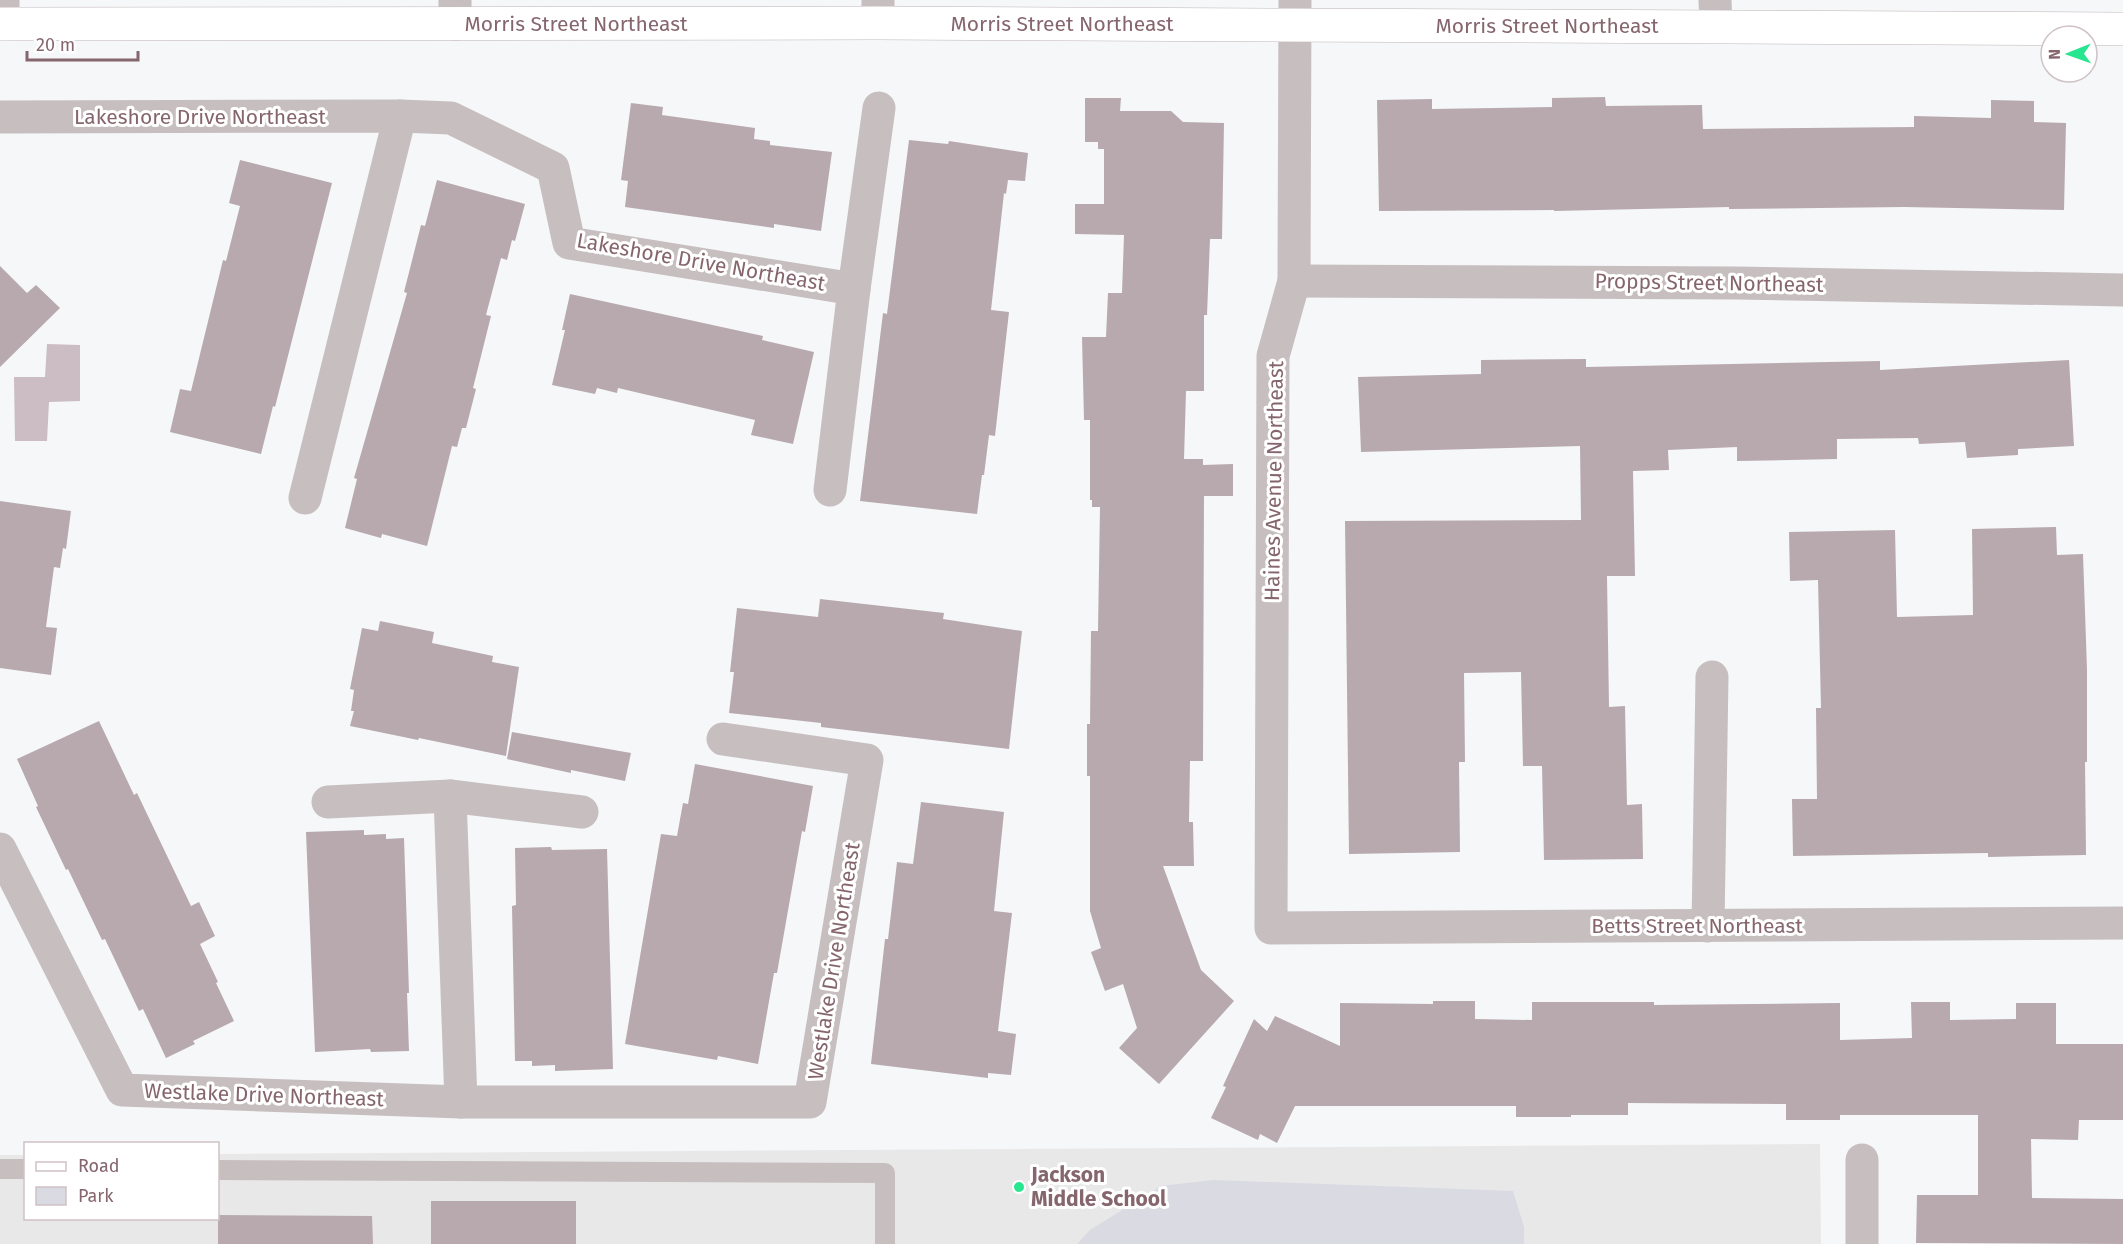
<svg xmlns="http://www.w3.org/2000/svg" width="2123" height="1244" viewBox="0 0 2123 1244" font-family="'Fira Sans',sans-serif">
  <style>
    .built { fill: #e8e8e9 }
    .green { fill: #d9dae2 }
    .water { fill: #ccbcc3 }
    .building { fill: #b8a9ae }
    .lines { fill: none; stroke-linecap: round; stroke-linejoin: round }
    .secondary-casing { stroke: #bdb3b5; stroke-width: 34 }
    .lane { stroke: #c7bec0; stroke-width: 20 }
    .street { stroke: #c7bec0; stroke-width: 33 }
    .secondary { stroke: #fff; stroke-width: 33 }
    .poi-dot { fill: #28e58f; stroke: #fff; stroke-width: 2 }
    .labels { text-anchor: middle; stroke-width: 6; stroke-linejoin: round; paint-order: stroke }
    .street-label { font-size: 21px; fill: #86666e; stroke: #fff }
    .poi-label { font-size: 21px; font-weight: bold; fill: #86666e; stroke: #fff; text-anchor: start }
  </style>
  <rect width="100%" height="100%" fill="#f5f7f8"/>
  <polygon class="built" points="1820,1144 1821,1244 0,1244 0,1155 25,1155 26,1218 218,1218 218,1154"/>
  <polygon class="green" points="1213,1180 1513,1191 1524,1227 1524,1244 1077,1244 1090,1230 1161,1186"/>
  <polygon class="water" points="47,344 80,345 80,401 49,402 47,441 15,441 14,377 45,377"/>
  <g class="building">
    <polygon points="1605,97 1606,106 1702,105 1703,129 1914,127 1914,116 1991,118 1991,100 2034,101 2034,122 2066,123 2064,210 1904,207 1729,209 1729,207 1554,211 1554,210 1379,211 1377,100 1432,99 1432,109 1552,107 1552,98"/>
    <polygon points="1085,98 1121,98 1120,111 1171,111 1183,122 1224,123 1222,239 1210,239 1207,315 1204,315 1204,391 1186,391 1184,459 1203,459 1203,465 1233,464 1233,496 1204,496 1203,761 1190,761 1189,822 1193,822 1194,866 1163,866 1201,970 1234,1001 1159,1084 1119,1048 1137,1028 1123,984 1105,991 1091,952 1101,948 1090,911 1090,776 1087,776 1087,724 1090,724 1091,631 1098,631 1100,507 1092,507 1092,500 1090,500 1090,420 1084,420 1082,337 1106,337 1108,293 1122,293 1124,235 1075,234 1075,204 1104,204 1104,149 1098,149 1098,142 1085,142"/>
    <polygon points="631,103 663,107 662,115 755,128 754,139 770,141 770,145 832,152 821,231 774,224 774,228 625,207 628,181 621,180"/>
    <polygon points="909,140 948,144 949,141 1028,153 1025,181 1008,180 1006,194 1004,193 991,310 1009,312 995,436 989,435 984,475 982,475 977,514 860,501 883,313 887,314"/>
    <polygon points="240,160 332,183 275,407 273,406 261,454 170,432 180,389 191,391 223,260 226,261 240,206 229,203"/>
    <polygon points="437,180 525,204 515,241 512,240 507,260 501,258 486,315 491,316 473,388 476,389 466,428 462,428 457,447 452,446 427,546 382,534 381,538 345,528 357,479 354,478 407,293 404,292 421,225 425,226"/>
    <polygon points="0,266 27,293 36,285 60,308 0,367"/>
    <polygon points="570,294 763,336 762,340 814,352 793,444 751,435 755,420 618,388 617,393 597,388 595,394 552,385 565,330 562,330"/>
    <polygon points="1586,359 1586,367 1880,361 1880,370 2069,360 2074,446 2018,449 2018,455 1967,458 1965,442 1919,444 1918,438 1837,439 1837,459 1737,461 1737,447 1668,450 1669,470 1633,471 1635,576 1607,576 1609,707 1625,706 1627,805 1642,804 1643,859 1544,860 1542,766 1523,766 1521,672 1464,673 1465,762 1459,762 1460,852 1349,854 1345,521 1581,520 1580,446 1361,452 1358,377 1481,374 1481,360"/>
    <polygon points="0,501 71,511 66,549 63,548 60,568 54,567 46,627 57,628 51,675 0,668"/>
    <polygon points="2056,527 2057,555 2083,554 2087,670 2087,762 2085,762 2086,855 1988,857 1988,853 1793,856 1792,799 1817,799 1816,708 1821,708 1818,580 1790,581 1789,532 1895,530 1897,617 1973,615 1972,529"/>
    <polygon points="820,599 944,613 943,619 1022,631 1009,749 821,727 821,723 729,713 734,672 730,672 737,608 818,617"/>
    <polygon points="380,621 434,632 432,643 493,656 492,662 519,667 506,756 419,738 418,740 350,726 354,711 351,711 354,690 350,689 362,628 378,631"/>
    <polygon points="99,721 134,795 137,793 191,906 199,902 215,936 200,944 218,982 216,983 234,1021 193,1041 195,1044 166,1058 143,1009 139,1011 105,939 102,940 68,869 66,870 36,807 38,806 17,759"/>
    <polygon points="512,732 631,753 625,781 571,770 571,773 507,759"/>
    <polygon points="695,764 813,786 805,832 802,831 777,973 774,973 758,1064 718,1056 717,1060 625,1044 661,834 677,836 683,803 688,804"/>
    <polygon points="921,802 1004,812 994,911 1012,913 998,1031 1016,1034 1011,1075 988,1073 988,1078 871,1064 885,939 888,939 897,862 913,864"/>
    <polygon points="364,830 364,835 386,834 386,839 404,838 409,993 407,993 409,1051 371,1052 370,1049 315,1052 306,832"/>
    <polygon points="551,847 552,850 607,849 613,1069 555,1071 555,1065 532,1066 532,1061 515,1061 512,906 516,905 515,848"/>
    <polygon points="1433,1001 1475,1001 1475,1019 1532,1020 1532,1002 1654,1002 1654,1005 1840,1003 1840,1040 1912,1038 1911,1002 1950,1002 1950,1020 2016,1019 2016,1003 2056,1003 2056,1044 2123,1044 2123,1120 2079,1120 2078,1140 2031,1139 2032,1198 2123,1199 2123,1244 1916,1243 1917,1195 1978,1195 1978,1115 1840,1115 1840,1120 1786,1120 1786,1104 1628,1103 1628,1115 1571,1115 1571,1117 1516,1117 1516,1106 1295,1106 1277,1143 1260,1134 1258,1140 1211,1118 1226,1087 1223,1086 1254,1019 1267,1031 1275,1016 1340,1046 1340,1003 1433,1004"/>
    <rect x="431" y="1201" width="145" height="43"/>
    <polygon points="218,1215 372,1216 373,1244 218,1244"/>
  </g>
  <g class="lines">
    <g class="secondary-casing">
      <polyline id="secondary" points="0,24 878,23 2123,29"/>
    </g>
    <g class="lane">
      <polyline points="0,1169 26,1169"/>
      <polyline points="218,1170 885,1173 885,1244"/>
    </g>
    <g class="street">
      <polyline points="3,0 3,24"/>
      <polyline points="878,0 878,23"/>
      <polyline points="1295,0 1294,281 1273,356 1271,928 2123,923"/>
      <polyline points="1715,0 1716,26"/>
      <polyline points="455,24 455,0"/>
      <polyline points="0,117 400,116 451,118 553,168 569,243 854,289 879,108"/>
      <polyline points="1294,281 1736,283 2123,290"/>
      <polyline points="830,490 854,289"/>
      <polyline points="305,498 400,116"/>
      <polyline points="450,796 461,1102"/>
      <polyline points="328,802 450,796 582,812"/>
      <polyline points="0,849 122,1090 461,1102 810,1102 867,760 723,739"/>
      <polyline points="1708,926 1712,677"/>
      <polyline points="1862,1244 1862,1160"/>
    </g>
    <use href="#secondary" class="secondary"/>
  </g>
  <circle class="poi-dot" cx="1019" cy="1187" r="6"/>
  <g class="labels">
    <g class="street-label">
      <text x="576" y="31">Morris Street Northeast</text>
      <text x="1062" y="31">Morris Street Northeast</text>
      <text x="1547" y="33">Morris Street Northeast</text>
      <text x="200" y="124">Lakeshore Drive Northeast</text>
      <text transform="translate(701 262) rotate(10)" y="7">Lakeshore Drive Northeast</text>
      <text transform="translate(1709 283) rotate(1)" y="7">Propps Street Northeast</text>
      <text transform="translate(1274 481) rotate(-89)" y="7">Haines Avenue Northeast</text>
      <text x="1697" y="933">Betts Street Northeast</text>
      <text transform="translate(834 961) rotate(-81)" y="7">Westlake Drive Northeast</text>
      <text transform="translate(264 1095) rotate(2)" y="7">Westlake Drive Northeast</text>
    </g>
    <g class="poi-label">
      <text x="1031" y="1182">Jackson<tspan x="1031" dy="24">Middle School</tspan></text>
    </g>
  </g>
  <rect x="24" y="1142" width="195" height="78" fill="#ffffff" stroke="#cfc2c5" stroke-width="1.5"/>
  <rect x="36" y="1162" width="30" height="9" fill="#ffffff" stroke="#cfc2c5" stroke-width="1.5"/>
  <text x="78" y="1172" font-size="18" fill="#86666e">Road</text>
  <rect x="36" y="1187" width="30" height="18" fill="#d9dae2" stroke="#cfc2c5" stroke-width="1.5"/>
  <text x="78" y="1202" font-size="18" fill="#86666e">Park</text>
  <g transform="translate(2069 54) rotate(269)"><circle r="28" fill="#ffffff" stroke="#cfc2c5" stroke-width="1.5"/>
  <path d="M0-4.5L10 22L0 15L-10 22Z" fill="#28e58f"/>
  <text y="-9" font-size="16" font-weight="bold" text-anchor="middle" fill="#86666e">N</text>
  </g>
  <path d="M27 51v9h111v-9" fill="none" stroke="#86666e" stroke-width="3"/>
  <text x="36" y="51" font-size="18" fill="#86666e" stroke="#ffffff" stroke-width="4.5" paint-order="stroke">20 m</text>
</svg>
